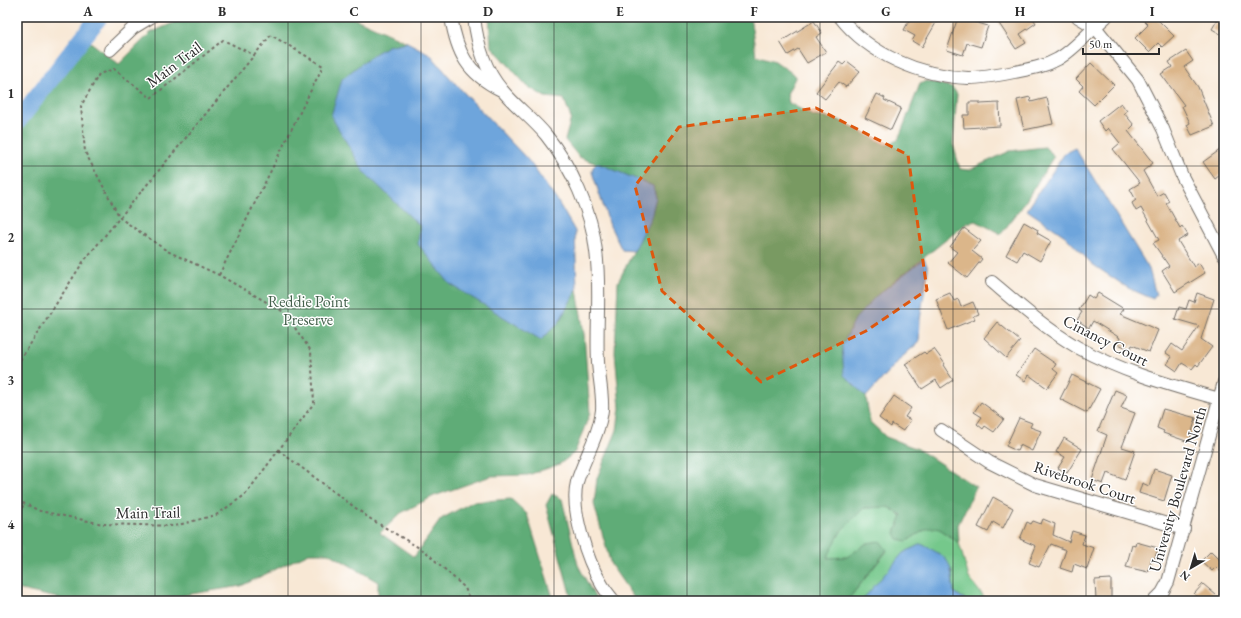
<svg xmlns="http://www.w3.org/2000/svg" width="1241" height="618" viewBox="0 0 1241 618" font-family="'EB Garamond',serif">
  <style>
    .green { fill: #74c88b; stroke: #507a5b }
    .forest { fill: #5fac77; stroke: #456c51 }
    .water { fill: #6ea5dc; stroke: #4c6884 }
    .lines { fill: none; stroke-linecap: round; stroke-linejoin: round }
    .river { stroke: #6ea5dc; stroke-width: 18 }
    .building { fill: #dbb68a }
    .minor-casing { stroke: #736d66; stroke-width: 14 }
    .path { stroke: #736d66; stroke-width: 2; stroke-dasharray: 3 3; stroke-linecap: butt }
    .minor { stroke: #fff; stroke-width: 12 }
    .marked { fill: #df570e; fill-opacity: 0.2; stroke: #df570e; stroke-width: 3; stroke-dasharray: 8 5; stroke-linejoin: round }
    .grid { fill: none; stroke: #2b2b2b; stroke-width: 1; stroke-opacity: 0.55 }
    .labels { text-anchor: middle; stroke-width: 3; stroke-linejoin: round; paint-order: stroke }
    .street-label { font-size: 16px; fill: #2b2b2b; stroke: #fff }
    .park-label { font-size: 16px; fill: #45624d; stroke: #fff }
    .neatline { fill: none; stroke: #2b2b2b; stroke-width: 1.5 }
    .grid-label { font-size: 13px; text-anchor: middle; font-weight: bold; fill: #2b2b2b }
  </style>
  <rect width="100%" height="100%" fill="#fff"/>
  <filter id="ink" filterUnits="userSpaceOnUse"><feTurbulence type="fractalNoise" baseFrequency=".025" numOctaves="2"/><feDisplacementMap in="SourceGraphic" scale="8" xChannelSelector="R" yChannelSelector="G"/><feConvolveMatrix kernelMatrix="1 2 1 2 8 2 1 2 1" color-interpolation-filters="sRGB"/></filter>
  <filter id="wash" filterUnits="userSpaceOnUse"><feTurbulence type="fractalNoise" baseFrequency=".012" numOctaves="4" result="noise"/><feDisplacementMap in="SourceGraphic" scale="16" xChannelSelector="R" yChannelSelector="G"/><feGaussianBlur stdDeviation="0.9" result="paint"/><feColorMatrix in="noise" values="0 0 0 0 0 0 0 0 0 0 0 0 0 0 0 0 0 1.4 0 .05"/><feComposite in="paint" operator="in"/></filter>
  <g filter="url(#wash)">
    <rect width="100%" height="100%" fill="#f8e8d5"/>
    <polygon class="green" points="888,507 902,516 895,533 907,541 929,527 940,529 959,543 969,578 987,601 967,601 954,592 952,570 864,598 865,601 847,601 887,551 867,543 848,557 826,558 841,531 864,508"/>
    <g class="forest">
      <polygon points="187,17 351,17 407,42 388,46 395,201 541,340 559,322 577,289 584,334 590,413 575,452 560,464 528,475 491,476 434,496 401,513 380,533 414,557 441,519 472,502 511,499 527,514 554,601 378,601 378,582 329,553 309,553 241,586 154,600 66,600 17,589 17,122 84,37 119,64 150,33"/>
      <path d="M489,17H750L756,55L775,61L796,76L787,94L789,103L813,116L839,120L886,145L898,140L920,84L926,81L952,87L957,94L953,144L960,169L969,170L1010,151L1045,147L1054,156L1022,207L1001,234L976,221L967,223L876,296L844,375L866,397L870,422L886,437L918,449L976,487L958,525L959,543C933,523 935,523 907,541L898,539L895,533L902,515L888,507L864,508L841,531L827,558L847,557L867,543L880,541L887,550L847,601H636L611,565L594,504L597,478L617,430L620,408L615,353L618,282L651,217L656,197L653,186L579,157L565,140L571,118L564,99L545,97L527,86L502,58L491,46Z"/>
      <polygon points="552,494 562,499 578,565 597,601 572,601 546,505"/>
    </g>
    <g class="water">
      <polygon points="407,42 430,54 452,80 529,161 558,202 575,231 577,289 559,322 541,340 450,284 418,244 420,226 364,172 331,116 342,79 371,56 388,46"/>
      <polygon points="1075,148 1149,269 1156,295 1153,299 1128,288 1092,264 1065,236 1027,210 1065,153"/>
      <polygon points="597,163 653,186 656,197 651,217 634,251 622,250 610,226 592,172 593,167"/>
      <polygon points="924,259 928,268 920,320 919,342 901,358 866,397 844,375 842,346 855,319 876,296"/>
      <path d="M921,544C951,559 950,559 954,592L967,601H865L864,598L903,553Z"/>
    </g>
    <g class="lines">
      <polyline class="river" points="17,122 99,17"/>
    </g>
    <g id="blocks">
      <g class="building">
        <polygon points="911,17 930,17 937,21 922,47 912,41 915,36 904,30"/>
        <polygon points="958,17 988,26 981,47 967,43 963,55 947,50"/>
        <polygon points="1006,17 1032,17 1036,23 1020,34 1026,43 1016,49 998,22"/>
        <polygon points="1140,17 1155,17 1174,36 1162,47 1158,43 1149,52 1135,38 1148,25"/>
        <polygon points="1219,17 1224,17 1224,36 1212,29"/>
        <polygon points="814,21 822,33 816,37 826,52 807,63 798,49 788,55 780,42"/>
        <polygon points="1186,51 1193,61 1184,67 1198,87 1214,126 1192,135 1187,125 1190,123 1182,106 1184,105 1161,74 1172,67 1169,62"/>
        <polygon points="847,61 860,71 846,87 839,82 825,99 816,92 839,62 843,65"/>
        <polygon points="1091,63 1114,85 1094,105 1079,91 1083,86 1076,79"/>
        <polygon points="877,94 885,98 884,100 901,108 891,130 865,118"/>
        <polygon points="1030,97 1031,102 1047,98 1053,124 1024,130 1017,100"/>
        <polygon points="969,102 980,102 980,104 999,103 1000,126 964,128 963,115 969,115"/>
        <polygon points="1121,103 1127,111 1124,113 1134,125 1128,131 1153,163 1143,171 1157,196 1164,192 1169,201 1166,203 1180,228 1182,226 1188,235 1178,241 1194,267 1199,263 1205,273 1175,292 1162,271 1169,266 1153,243 1159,240 1141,208 1136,211 1132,203 1136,200 1130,189 1140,183 1113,149 1120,143 1108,128 1105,131 1098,121"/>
        <polygon points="1224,147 1224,172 1215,179 1203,162"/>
        <polygon points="1024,222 1038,230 1037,233 1051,241 1040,261 1023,251 1017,261 1006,255"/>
        <polygon points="964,228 981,241 972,251 982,259 967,278 948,263 957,252 950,247"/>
        <polygon points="950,293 954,301 958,299 961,307 973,302 978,314 973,316 975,319 948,330 936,299"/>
        <polygon points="1098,293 1124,309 1120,314 1158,330 1149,352 1132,345 1130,349 1118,344 1120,338 1093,321 1089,328 1077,320 1082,312 1079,310 1088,295 1094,299"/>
        <polygon points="1197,293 1214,299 1201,339 1212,347 1198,366 1196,364 1192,369 1182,363 1177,371 1167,364 1172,357 1166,353 1172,344 1182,351 1199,326 1175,319 1179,307 1186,309 1189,300 1194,302"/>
        <polygon points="997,322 1020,341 1006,358 984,338"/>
        <polygon points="934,349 945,364 943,365 953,380 941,388 936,380 922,389 905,364 924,352 926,354"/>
        <polygon points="1034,349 1056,364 1053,369 1058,373 1047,388 1029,375 1025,381 1016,375"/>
        <polygon points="1072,375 1100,389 1087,413 1060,399"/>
        <polygon points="1115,390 1127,395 1121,408 1135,413 1122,447 1135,451 1125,480 1107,473 1103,484 1092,480 1107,435 1098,431"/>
        <polygon points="894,396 911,408 905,417 911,420 903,431 892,424 891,427 879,418"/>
        <polygon points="981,402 1004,419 994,432 985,426 983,429 977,424 982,417 974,412"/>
        <polygon points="1163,409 1196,418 1189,442 1163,433 1164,431 1157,428"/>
        <polygon points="1019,418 1032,423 1030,427 1041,431 1032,451 1020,445 1017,451 1006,446"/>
        <polygon points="1064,438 1082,449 1067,473 1058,468 1065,457 1056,452"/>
        <polygon points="1154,469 1172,475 1164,501 1139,493 1142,483 1149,486"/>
        <polygon points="993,497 1013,508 1003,528 993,522 988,532 978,527"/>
        <polygon points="1043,519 1055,524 1053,535 1069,542 1072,531 1085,535 1082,544 1094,548 1087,569 1074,564 1072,572 1060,568 1066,550 1051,544 1039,567 1029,563 1036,546 1020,539 1027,522 1031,524 1033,521 1041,524"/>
        <polygon points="1136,542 1158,548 1155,558 1152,557 1148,572 1126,567 1132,545 1135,546"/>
        <polygon points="1211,551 1224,564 1224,575 1216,567 1212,571 1201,561"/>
        <polygon points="1111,579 1111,601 1096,601 1095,580"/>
        <polygon points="1203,584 1223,601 1203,601 1194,594"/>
      </g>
    </g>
  </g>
  <g filter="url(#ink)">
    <use href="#blocks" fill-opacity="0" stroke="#736d66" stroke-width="1"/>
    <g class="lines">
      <g class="minor-casing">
        <g id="minor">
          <path d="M451,17C457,53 467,73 501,90"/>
          <path d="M474,17C477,44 484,69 502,90C515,106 533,119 546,135C571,166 592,212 596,251C601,288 596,326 598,362C599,378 603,394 602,410C599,436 584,458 577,482C570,509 587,560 601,583C604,589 609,595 614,601"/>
          <path d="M840,17C870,55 920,76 968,78C984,78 999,75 1014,72C1029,69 1044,67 1058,59C1073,51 1092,29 1106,17"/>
          <polyline points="1078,17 1095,27"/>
          <polyline points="1091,17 1095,27 1138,80 1163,129 1182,176 1224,256"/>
          <polyline points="110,50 133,28 151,17"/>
          <path d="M992,282C1019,305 1046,329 1077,347C1122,372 1170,385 1219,399"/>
          <polyline points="941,430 989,462 1035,485 1184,529"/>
          <polyline points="1154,601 1162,593 1168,582 1224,382"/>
        </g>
      </g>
      <g class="path">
        <polyline points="17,365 83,262 271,35 323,66 219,275"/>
        <polyline points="278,450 369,518 426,552 465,588 470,601"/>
        <polyline points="17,500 40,511 103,524 174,526 216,515 245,495 314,403 311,351 284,312 219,275 167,251 120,218 85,152 81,106 99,74 114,69 151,98 223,40 254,55"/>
        <polyline points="17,519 24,504"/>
      </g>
      <use href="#minor" class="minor"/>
    </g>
  </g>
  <path class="marked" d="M816,108L908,155L927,290L866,331L761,382L662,291L635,186L679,127Z"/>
  <path class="grid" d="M155,17V601M288,17V601M421,17V601M554,17V601M687,17V601M820,17V601M953,17V601M1086,17V601M17,166H1224M17,309H1224M17,452H1224"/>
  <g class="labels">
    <g class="street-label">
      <text transform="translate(174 64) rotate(-37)" y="6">Main Trail</text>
      <text transform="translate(1106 340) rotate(27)" y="6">Cinancy Court</text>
      <text transform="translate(1085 482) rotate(18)" y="6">Rivebrook Court</text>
      <text transform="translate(1177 489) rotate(-74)" y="6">University Boulevard North</text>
      <text transform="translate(148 512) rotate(-1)" y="6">Main Trail</text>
    </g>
    <g class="park-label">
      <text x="308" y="307">Reddie Point<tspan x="308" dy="18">Preserve</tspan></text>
    </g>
  </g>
  <rect width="1241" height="618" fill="none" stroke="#fff" stroke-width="44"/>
  <g transform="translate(1191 568) rotate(218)" stroke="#ffffff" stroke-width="3" paint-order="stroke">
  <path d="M0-3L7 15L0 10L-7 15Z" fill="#2b2b2b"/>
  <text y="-6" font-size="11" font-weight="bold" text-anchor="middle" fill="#2b2b2b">N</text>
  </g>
  <path d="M1083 48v6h76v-6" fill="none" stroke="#2b2b2b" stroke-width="2"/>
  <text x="1089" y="48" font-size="12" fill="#2b2b2b" stroke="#ffffff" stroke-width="3" paint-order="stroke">50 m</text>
  <rect x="22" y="22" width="1197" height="574" class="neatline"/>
  <g class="grid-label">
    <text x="88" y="16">A</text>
    <text x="222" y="16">B</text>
    <text x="354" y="16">C</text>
    <text x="488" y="16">D</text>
    <text x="620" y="16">E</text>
    <text x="754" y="16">F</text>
    <text x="886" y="16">G</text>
    <text x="1020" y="16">H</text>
    <text x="1152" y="16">I</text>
    <text x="11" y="98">1</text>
    <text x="11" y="242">2</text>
    <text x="11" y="385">3</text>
    <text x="11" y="529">4</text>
  </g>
</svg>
